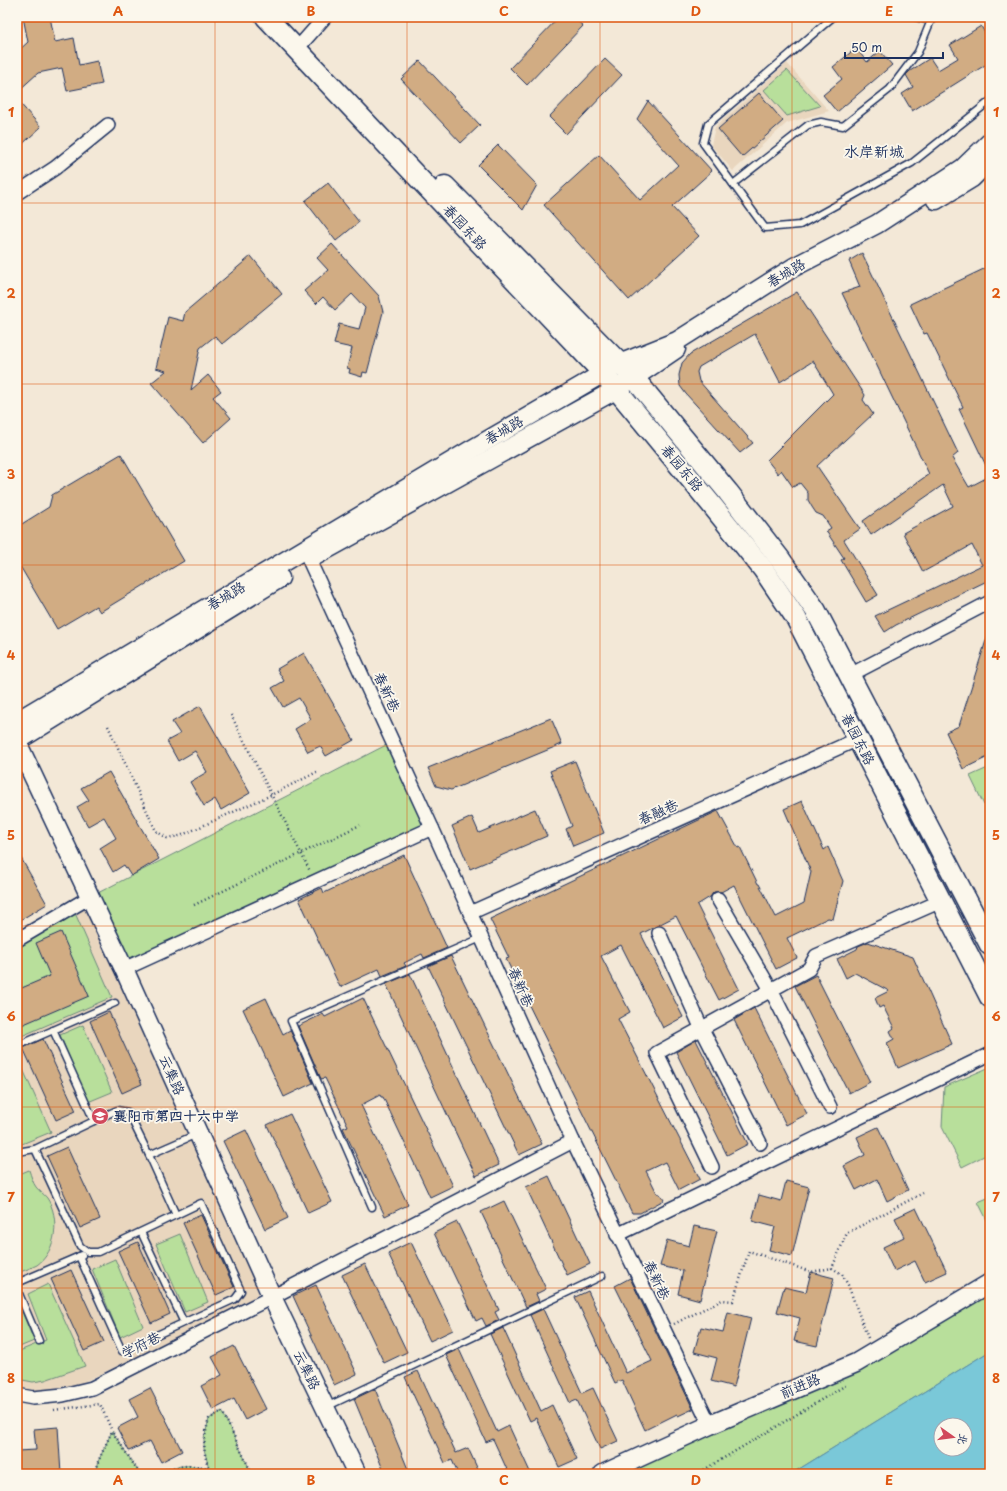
<svg xmlns="http://www.w3.org/2000/svg" width="1007" height="1491" viewBox="0 0 1007 1491" font-family="'Playpen Sans','LXGW WenKai TC',sans-serif">
  <style>
    .built { fill: #e9d6be }
    .green { fill: #b8df9b; stroke: #6a877c }
    .water { fill: #7ac8d8; stroke: #548ba7; fill-rule: evenodd }
    .building { fill: #d1ac83; stroke: #1b2f5e }
    .lines { fill: none; stroke-linecap: round; stroke-linejoin: round }
    .lane-casing { stroke: #1b2f5e; stroke-width: 9 }
    .street-casing { stroke: #1b2f5e; stroke-width: 16 }
    .secondary-casing { stroke: #1b2f5e; stroke-width: 21 }
    .primary-casing { stroke: #1b2f5e; stroke-width: 23 }
    .path { stroke: #1b2f5e; stroke-width: 2.5; stroke-dasharray: 1 3; stroke-linecap: butt }
    .lane { stroke: #fbf7ec; stroke-width: 6 }
    .street { stroke: #fbf7ec; stroke-width: 13 }
    .secondary { stroke: #fbf7ec; stroke-width: 18 }
    .primary { stroke: #fbf7ec; stroke-width: 20 }
    .grid { fill: none; stroke: #de5710; stroke-width: 1; stroke-opacity: 0.55 }
    .labels { text-anchor: middle; stroke-width: 3.5; stroke-linejoin: round; paint-order: stroke }
    .street-label { font-size: 14px; fill: #1b2f5e; stroke: #fbf7ec }
    .poi-label { font-size: 14px; font-weight: bold; fill: #1b2f5e; stroke: #fbf7ec; text-anchor: start }
    .neighbourhood-label { font-size: 15px; fill: #1b2f5e; stroke: #fbf7ec }
    .neatline { fill: none; stroke: #de5710; stroke-width: 1.5 }
    .grid-label { font-size: 13px; text-anchor: middle; font-weight: bold; fill: #de5710 }
  </style>
  <rect width="100%" height="100%" fill="#f3e8d7"/>
  <filter id="ink" filterUnits="userSpaceOnUse"><feTurbulence type="fractalNoise" baseFrequency=".025" numOctaves="2"/><feDisplacementMap in="SourceGraphic" scale="8" xChannelSelector="R" yChannelSelector="G"/><feConvolveMatrix kernelMatrix="1 2 1 2 8 2 1 2 1" color-interpolation-filters="sRGB"/></filter>
  <g filter="url(#ink)">
    <g class="built">
      <polygon points="787,63 829,111 787,123 733,171 711,145 715,127"/>
      <polygon points="88,902 260,1289 253,1303 79,1384 39,1391 17,1387 17,943"/>
    </g>
    <g class="green">
      <polygon points="787,70 820,106 787,116 764,90"/>
      <polygon points="392,742 432,828 124,969 90,897"/>
      <polygon points="990,767 990,802 984,805 970,776"/>
      <polygon points="75,913 112,997 17,1038 17,947"/>
      <polygon points="83,1025 112,1092 88,1102 60,1035"/>
      <polygon points="17,1056 51,1132 17,1146"/>
      <polygon points="990,1067 990,1153 962,1167 942,1127 944,1087"/>
      <path d="M29,1170C31,1176 33,1183 36,1187C39,1191 44,1194 47,1198C60,1217 57,1251 37,1265C31,1268 23,1271 17,1273V1175Z"/>
      <polygon points="990,1197 990,1226 978,1202"/>
      <polygon points="180,1234 208,1302 185,1312 156,1244"/>
      <polygon points="115,1259 143,1326 120,1337 92,1269"/>
      <polygon points="990,1283 990,1351 791,1474 603,1474 856,1363"/>
      <polygon points="48,1284 85,1366 45,1380 33,1382 17,1379 17,1352 46,1340 28,1294"/>
      <polygon points="22,1312 34,1341 17,1348 17,1314"/>
      <path d="M222,1411L252,1474H154C174,1465 188,1464 209,1468L204,1449V1438L209,1419Z"/>
      <polygon points="112,1431 140,1474 95,1474 97,1464"/>
    </g>
    <path class="water" d="M990,1351V1474H791ZM941,1425H965V1449H941Z"/>
    <g class="building">
      <polygon points="23,17 50,17 55,42 74,38 79,65 97,61 102,84 67,91 62,68 38,73 17,92 17,52 28,42"/>
      <polygon points="559,17 573,17 583,26 527,85 510,68"/>
      <polygon points="981,26 990,42 990,62 912,111 902,94 913,87 906,75 910,71 930,58 938,70 958,58 950,45"/>
      <polygon points="856,48 867,62 880,51 892,65 837,112 823,95 842,79 833,67"/>
      <polygon points="605,59 622,75 566,134 549,117"/>
      <polygon points="420,61 480,125 461,143 401,79"/>
      <polygon points="759,93 783,121 742,157 718,129"/>
      <polygon points="17,100 41,127 17,149"/>
      <polygon points="648,101 712,171 672,207 699,236 629,300 544,205 599,155 640,200 678,165 637,119"/>
      <polygon points="498,145 537,185 523,210 478,165"/>
      <polygon points="328,183 359,222 336,241 305,201"/>
      <polygon points="332,244 379,296 383,312 367,373 363,372 362,377 349,373 350,369 347,368 352,348 334,344 339,324 359,329 365,308 352,294 335,310 323,297 316,304 304,291 328,270 317,258"/>
      <polygon points="862,253 958,453 952,458 969,487 990,476 990,581 989,580 896,625 885,632 875,616 982,565 972,545 923,572 903,533 953,506 943,485 871,535 863,521 929,474 842,293 860,287 849,261"/>
      <polygon points="251,256 282,294 222,344 215,336 200,348 191,390 208,375 221,391 213,397 231,418 203,443 151,383 166,371 156,368 168,317 183,321 185,312"/>
      <polygon points="990,266 990,474 959,409 963,407 927,333 924,334 910,304"/>
      <polygon points="797,292 865,395 863,400 873,414 817,466 860,529 844,540 878,595 866,602 841,560 844,558 826,531 831,528 823,516 816,513 812,507 808,500 808,493 800,483 793,487 781,470 778,474 767,460 833,394 813,361 780,382 755,334 699,367 697,372 699,381 753,443 740,453 686,394 680,386 679,375 682,363 690,354"/>
      <polygon points="121,454 184,561 100,612 96,606 57,629 17,561 17,527 49,507 52,495"/>
      <polygon points="988,634 990,634 990,756 963,769 946,732 959,726"/>
      <polygon points="304,653 354,740 326,756 320,746 308,752 295,729 311,719 299,698 283,707 272,688 284,681 277,669"/>
      <polygon points="200,706 250,793 221,810 215,799 204,806 190,782 207,772 195,751 178,761 167,741 180,734 172,722"/>
      <polygon points="551,718 562,744 451,790 436,786 428,768"/>
      <polygon points="575,761 604,833 573,846 566,829 572,826 550,771"/>
      <polygon points="109,772 159,859 131,876 124,865 113,872 100,848 116,838 104,817 88,826 77,807 89,800 81,788"/>
      <polygon points="802,801 824,850 828,847 843,881 833,919 828,918 787,938 797,958 776,969 734,885 721,892 714,892 710,897 697,905 739,989 719,1000 676,916 641,934 683,1017 663,1028 621,945 601,956 630,1012 618,1019 700,1179 679,1190 665,1162 646,1171 657,1193 660,1194 664,1200 640,1213 632,1213 506,959 509,958 490,919 718,811 738,848 740,847 758,884 759,884 776,917 804,903 811,872 784,809"/>
      <polygon points="535,809 547,836 470,869 452,826 472,817 479,833"/>
      <polygon points="17,851 47,904 17,922"/>
      <polygon points="404,855 447,948 424,958 422,954 404,963 406,966 382,976 379,969 340,987 299,899 322,888 324,893"/>
      <polygon points="61,932 89,996 17,1027 17,990 50,976 36,943"/>
      <polygon points="868,942 913,957 952,1044 898,1068 887,1043 894,1039 890,1031 894,1028 883,1006 879,1008 875,998 889,991 855,973 846,978 837,959 857,949 858,946"/>
      <polygon points="451,956 542,1144 519,1155 428,966"/>
      <polygon points="410,974 499,1165 476,1176 386,984"/>
      <polygon points="816,975 870,1082 849,1093 795,986"/>
      <polygon points="266,998 283,1034 290,1030 313,1083 284,1097 243,1009"/>
      <polygon points="363,998 453,1186 430,1197 383,1097 381,1097 380,1095 361,1105 408,1205 385,1216 343,1128 348,1126 325,1078 321,1079 298,1026 323,1014 325,1017"/>
      <polygon points="754,1008 807,1114 786,1125 734,1020"/>
      <polygon points="109,1012 142,1084 122,1093 90,1021"/>
      <polygon points="43,1039 76,1111 56,1120 23,1048"/>
      <polygon points="696,1040 748,1144 727,1155 676,1052"/>
      <polygon points="290,1114 332,1202 308,1213 267,1125"/>
      <polygon points="878,1127 908,1190 887,1201 877,1179 856,1190 844,1166 865,1155 857,1137"/>
      <polygon points="246,1130 288,1218 265,1229 223,1141"/>
      <polygon points="67,1147 100,1219 80,1228 47,1156"/>
      <polygon points="549,1176 590,1264 567,1275 526,1187"/>
      <polygon points="786,1181 809,1187 792,1256 769,1250 775,1227 752,1221 759,1195 781,1201"/>
      <polygon points="504,1201 546,1289 536,1294 539,1301 526,1307 481,1212"/>
      <polygon points="916,1208 947,1272 925,1282 915,1261 894,1271 883,1247 904,1237 895,1218"/>
      <polygon points="201,1215 234,1287 216,1295 183,1223"/>
      <polygon points="457,1222 499,1310 495,1312 499,1320 486,1326 482,1318 476,1321 434,1233"/>
      <polygon points="694,1226 717,1231 700,1300 678,1294 683,1271 660,1266 667,1240 689,1246"/>
      <polygon points="138,1242 170,1314 151,1323 118,1251"/>
      <polygon points="411,1242 453,1330 430,1341 388,1253"/>
      <polygon points="365,1264 407,1352 384,1363 342,1275"/>
      <polygon points="71,1270 104,1342 84,1351 51,1279"/>
      <polygon points="811,1272 834,1278 817,1346 794,1341 800,1318 777,1312 784,1287 806,1292"/>
      <polygon points="630,1278 693,1409 678,1416 677,1414 645,1430 622,1380 615,1383 575,1297 588,1291 626,1373 652,1361 615,1286"/>
      <polygon points="316,1285 357,1374 334,1385 293,1296"/>
      <polygon points="543,1309 582,1393 593,1388 618,1441 600,1449 577,1400 570,1403 530,1315"/>
      <polygon points="728,1312 751,1318 734,1387 711,1381 717,1358 694,1352 701,1327 723,1332"/>
      <polygon points="503,1328 541,1411 552,1405 577,1459 559,1467 536,1418 530,1421 490,1334"/>
      <polygon points="234,1346 266,1409 245,1420 234,1399 213,1410 201,1386 222,1375 212,1357"/>
      <polygon points="459,1349 497,1432 509,1426 531,1474 509,1474 493,1439 486,1442 446,1355"/>
      <polygon points="418,1371 456,1453 468,1448 480,1474 458,1474 452,1460 445,1463 405,1377"/>
      <polygon points="150,1388 182,1451 161,1462 150,1441 129,1451 117,1428 138,1417 129,1399"/>
      <polygon points="375,1389 410,1474 385,1474 354,1399"/>
      <polygon points="58,1427 61,1474 17,1474 17,1451 36,1450 34,1429"/>
    </g>
    <g class="lines">
      <g class="lane-casing">
        <g id="lane">
          <polyline points="833,17 708,124 703,143 765,228 800,225 912,163 990,101"/>
          <polyline points="915,17 923,19 943,17"/>
          <polyline points="733,184 808,125 821,122 843,126 890,89 918,52 932,18"/>
          <polyline points="53,1030 94,1121"/>
          <polyline points="17,1046 115,1003"/>
          <polyline points="35,1149 117,1110 128,1112 149,1155"/>
          <polyline points="17,1152 35,1149 80,1246 88,1252 98,1252 176,1215 149,1155 197,1134"/>
          <polyline points="372,1207 291,1021 481,938"/>
          <polyline points="141,1232 184,1323"/>
          <polyline points="79,1256 122,1351 235,1299 241,1291 201,1203 176,1215"/>
          <polyline points="17,1283 82,1255"/>
          <polyline points="17,1289 39,1341"/>
          <polyline points="326,1407 602,1276"/>
        </g>
      </g>
      <g class="street-casing">
        <g id="street">
          <polyline points="303,42 325,17"/>
          <polyline points="17,193 55,168 108,125"/>
          <polyline points="309,560 432,828 573,1141 710,1425"/>
          <polyline points="850,675 990,602"/>
          <polyline points="718,899 771,990 830,1107"/>
          <polyline points="470,913 858,739"/>
          <polyline points="659,933 700,1025 760,1143"/>
          <polyline points="17,940 90,897"/>
          <polyline points="124,969 432,828"/>
          <polyline points="712,1167 657,1053 809,969 816,956 941,901"/>
          <polyline points="617,1235 990,1054"/>
          <polyline points="17,1395 33,1398 63,1395 92,1388 272,1297 573,1141"/>
        </g>
      </g>
      <g class="secondary-casing">
        <g id="secondary">
          <polyline points="936,200 972,178 990,160"/>
          <polyline points="313,557 617,389 676,349"/>
          <polyline points="17,721 469,451 619,364 677,341 794,267 877,224 963,168 990,142"/>
          <polyline points="17,741 280,578"/>
          <polyline points="17,742 124,969 272,1297 357,1474"/>
          <polyline points="603,1474 710,1425 856,1363 990,1283"/>
        </g>
      </g>
      <g class="primary-casing">
        <g id="primary">
          <polyline points="266,17 603,373 711,504 763,569 796,618 990,997"/>
          <polyline points="445,186 634,378 728,492 780,559 816,611 990,945"/>
        </g>
      </g>
      <g class="path">
        <polyline points="231,715 310,871"/>
        <polyline points="108,726 156,831 167,838 180,836 271,795 319,771"/>
        <polyline points="194,905 360,825"/>
        <polyline points="674,1324 722,1300 733,1301 749,1251 811,1272 832,1268"/>
        <polyline points="868,1338 848,1285 842,1274 832,1268 847,1233 923,1193"/>
        <polyline points="54,1410 100,1404 112,1431"/>
        <polyline points="95,1474 97,1464 112,1431 140,1474"/>
        <path d="M154,1474C173,1466 189,1464 209,1468"/>
        <path d="M211,1474C202,1452 203,1441 209,1419L222,1411L252,1474"/>
        <polyline points="697,1474 846,1385"/>
      </g>
      <use href="#lane" class="lane"/>
      <use href="#street" class="street"/>
      <use href="#secondary" class="secondary"/>
      <use href="#primary" class="primary"/>
    </g>
  </g>
  <path class="grid" d="M215,17V1474M407,17V1474M600,17V1474M792,17V1474M17,203H990M17,384H990M17,565H990M17,746H990M17,926H990M17,1107H990M17,1288H990"/>
  <defs>
    <g id="school-disc" transform="scale(0.9)"><circle r="9.5" fill="#d1495b" stroke="#fbf7ec"/><path d="M0-5L7-2L0 1L-7-2ZM-4 1L0 2.5L4 1V4Q0 6-4 4Z" fill="#fff"/></g>
  </defs>
  <g fill-rule="evenodd">
    <use href="#school-disc" x="100" y="1116"/>
  </g>
  <g class="labels">
    <g class="street-label">
      <text transform="translate(465 227) rotate(47)" y="5">春园东路</text>
      <text transform="translate(786 273) rotate(-31)" y="5">春城路</text>
      <text transform="translate(504 430) rotate(-30)" y="5">春城路</text>
      <text transform="translate(682 468) rotate(50)" y="5">春园东路</text>
      <text transform="translate(226 596) rotate(-31)" y="5">春城路</text>
      <text transform="translate(387 692) rotate(65)" y="5">春新巷</text>
      <text transform="translate(858 739) rotate(63)" y="5">春园东路</text>
      <text transform="translate(658 812) rotate(-24)" y="5">春融巷</text>
      <text transform="translate(521 987) rotate(66)" y="5">春新巷</text>
      <text transform="translate(172 1075) rotate(66)" y="5">云集路</text>
      <text transform="translate(657 1280) rotate(64)" y="5">春新巷</text>
      <text transform="translate(141 1345) rotate(-27)" y="5">学府巷</text>
      <text transform="translate(307 1370) rotate(64)" y="5">云集路</text>
      <text transform="translate(800 1386) rotate(-23)" y="5">前进路</text>
    </g>
    <g class="poi-label">
      <text x="113" y="1121">襄阳市第四十六中学</text>
    </g>
    <g class="neighbourhood-label">
      <text x="874" y="157">水岸新城</text>
    </g>
  </g>
  <rect width="1007" height="1491" fill="none" stroke="#fbf7ec" stroke-width="44"/>
  <g transform="translate(953 1437) rotate(104)"><circle r="19" fill="#fbf7ec" stroke="#a1a7b3"/>
  <path d="M0-3L7 15L0 10L-7 15Z" fill="#d1495b"/>
  <text y="-6" font-size="11" font-weight="bold" text-anchor="middle" fill="#1b2f5e">北</text>
  </g>
  <path d="M845 52v6h98v-6" fill="none" stroke="#1b2f5e" stroke-width="2"/>
  <text x="851" y="52" font-size="12" fill="#1b2f5e" stroke="#fbf7ec" stroke-width="3" paint-order="stroke">50 m</text>
  <rect x="22" y="22" width="963" height="1447" class="neatline"/>
  <g class="grid-label">
    <text x="118" y="16">A</text>
    <text x="311" y="16">B</text>
    <text x="504" y="16">C</text>
    <text x="696" y="16">D</text>
    <text x="889" y="16">E</text>
    <text x="11" y="117">1</text>
    <text x="996" y="117">1</text>
    <text x="11" y="298">2</text>
    <text x="996" y="298">2</text>
    <text x="11" y="479">3</text>
    <text x="996" y="479">3</text>
    <text x="11" y="660">4</text>
    <text x="996" y="660">4</text>
    <text x="11" y="840">5</text>
    <text x="996" y="840">5</text>
    <text x="11" y="1021">6</text>
    <text x="996" y="1021">6</text>
    <text x="11" y="1202">7</text>
    <text x="996" y="1202">7</text>
    <text x="11" y="1383">8</text>
    <text x="996" y="1383">8</text>
    <text x="118" y="1485">A</text>
    <text x="311" y="1485">B</text>
    <text x="504" y="1485">C</text>
    <text x="696" y="1485">D</text>
    <text x="889" y="1485">E</text>
  </g>
</svg>
